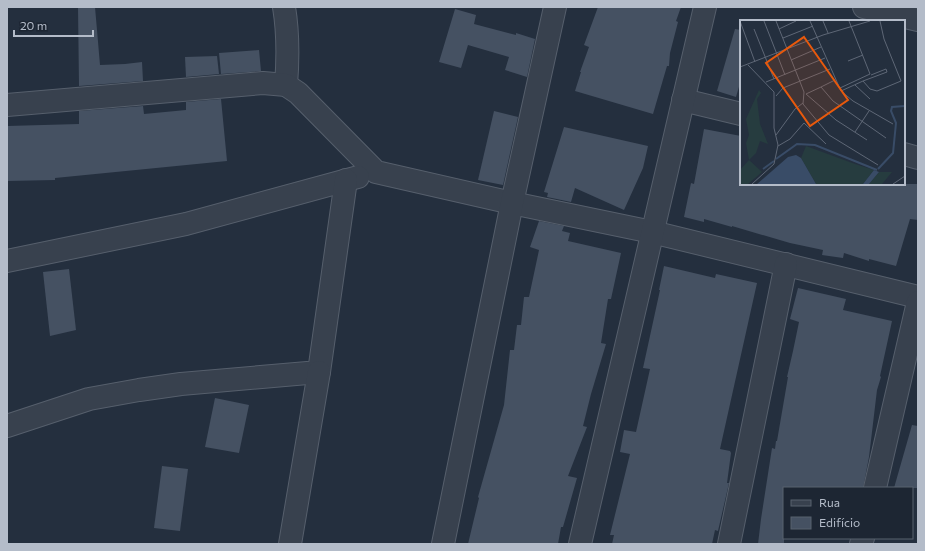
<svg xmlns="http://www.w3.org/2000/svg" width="925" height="551" viewBox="0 0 925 551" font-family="Commissioner,sans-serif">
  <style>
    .building { fill: #455162 }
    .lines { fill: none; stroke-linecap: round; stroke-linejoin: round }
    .minor-casing { stroke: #565f6c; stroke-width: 24 }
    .minor { stroke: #38414e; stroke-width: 22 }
    .inset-river { fill: none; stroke: #394c67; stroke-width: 2 }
    .inset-road { fill: none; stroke: #5e6776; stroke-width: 1 }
    .view { fill: #e8590c; fill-opacity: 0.15; stroke: #e8590c; stroke-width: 2 }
    .inset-edge { fill: none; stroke: #b4bcc9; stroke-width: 2 }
  </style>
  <rect width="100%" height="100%" fill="#242f3e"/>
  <g class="building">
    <polygon points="78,7 95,7 100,65 125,64 142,62 143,81 79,86"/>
    <polygon points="598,7 681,7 676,21 678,22 670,53 669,66 667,66 653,114 575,91 581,72 580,72 589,47 584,45"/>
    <polygon points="455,9 476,15 474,24 516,35 516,33 535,39 527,77 505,70 509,57 468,45 461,68 439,62"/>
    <polygon points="735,29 741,30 741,80 736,97 717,91"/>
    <polygon points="259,50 261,71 221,74 219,53"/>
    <polygon points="217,56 219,74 186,77 185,57"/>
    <polygon points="221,99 227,161 55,178 55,180 7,181 7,126 79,124 79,111 143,106 144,114 186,110 186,102"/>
    <polygon points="494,111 518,117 503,185 478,180"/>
    <polygon points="564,127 648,146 643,168 624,210 575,188 571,202 547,197 548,193 544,192"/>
    <polygon points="704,129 741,136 741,184 918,184 918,220 910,219 896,266 869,259 869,261 844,253 843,258 822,255 823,250 790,243 732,226 732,227 704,219 704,222 684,217 691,183 694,184"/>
    <polygon points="539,221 564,226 562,231 570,233 568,241 621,253 611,299 608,299 601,343 606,344 591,394 583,426 587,427 568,476 577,478 563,527 561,527 558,544 468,544 479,498 478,497 504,405 510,350 514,350 517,325 521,325 524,297 529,297 539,250 530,247"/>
    <polygon points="664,266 715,278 716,274 757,283 720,449 730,451 731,453 727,483 729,483 718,531 715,530 712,544 612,544 614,535 610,535 630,454 620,452 624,430 636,432 650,369 643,368 660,290 659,290"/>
    <polygon points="69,269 76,330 50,336 43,272"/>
    <polygon points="798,288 846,299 843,310 892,321 880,376 881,377 877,390 869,457 863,488 784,488 784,544 758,544 761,519 772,448 775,449 776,441 777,441 788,377 787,377 793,351 799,322 790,319"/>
    <polygon points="215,398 249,405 239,453 205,447"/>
    <polygon points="912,425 918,426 918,488 894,488"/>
    <polygon points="162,466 188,469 180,531 154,528"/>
  </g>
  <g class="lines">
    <g class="minor-casing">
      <g id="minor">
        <path d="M284,7C288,31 288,60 286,85"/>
        <polyline points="864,7 918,20"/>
        <polyline points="683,100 741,114"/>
        <polyline points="7,105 263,83 286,85 298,93 376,172 512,203 652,232 918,297"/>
        <polyline points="904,154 918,158"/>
        <polyline points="7,261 186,224 358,177"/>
        <polyline points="7,426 89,399 139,390 181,384 319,372 346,180"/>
        <polyline points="875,488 918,302"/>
        <polyline points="290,544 319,372"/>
        <polyline points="443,544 512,203 555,7"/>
        <polyline points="580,544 705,7"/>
        <polyline points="729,544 786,264"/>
        <polyline points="861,544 863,538"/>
      </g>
    </g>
    <use href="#minor" class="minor"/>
  </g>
  <g transform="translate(740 20)">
    <rect width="165" height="165" fill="#242f3e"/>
    <path d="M19,70L21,73L17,79L20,104L28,124L20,121L16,133L9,140L22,152L8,164H0V150L9,140L6,123L9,115L6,99ZM66,126L115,144L134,150L123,164H76L61,138ZM139,152H152L142,164H129Z" fill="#263c3f"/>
    <path d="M56,135L61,138L76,164H17L48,137ZM134,150L139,152L129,164H123Z" fill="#394c67"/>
    <path class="inset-river" d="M36,139L57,124L75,125L137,150M23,149L34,141M138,149L153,133L156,103L151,91L152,87L165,86"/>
    <path class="inset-road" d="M0,1L15,42M24,1L45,55M36,1L64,72L63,84L89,115L138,145M70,1L101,71L113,81L153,104M83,1L88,13M14,9L34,59M39,9L56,1M43,18L73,6M51,40L81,27M108,41L123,35M8,45L34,72V108L38,125L34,144L12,164M0,47L83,15L130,1M123,61L147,52L146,49L131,55M26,62L85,38M115,65L130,79M81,67L95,60M100,68L130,54L109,1M101,71L123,61L130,69L137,71L161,61L144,19L140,1M66,74L81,67L93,81L146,118M66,74L96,100L127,120M36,76L43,68L90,49M115,112L129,91M36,115L55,89L63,83M38,126L50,119L64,103L86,124M153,164L165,156"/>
    <path class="view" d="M64,17L108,80L70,106L26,43Z"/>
    <rect width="165" height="165" class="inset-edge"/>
  </g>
  <rect width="925" height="551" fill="none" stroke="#b4bcc9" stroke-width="16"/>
  <rect x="783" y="487" width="130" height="52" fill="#1d2633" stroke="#59626f"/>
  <rect x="791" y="500" width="20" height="6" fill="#38414e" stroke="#59626f"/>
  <text x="819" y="507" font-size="12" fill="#b4bcc9">Rua</text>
  <rect x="791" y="517" width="20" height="12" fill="#455162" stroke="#59626f"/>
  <text x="819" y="527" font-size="12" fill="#b4bcc9">Edifício</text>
  <path d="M14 30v6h79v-6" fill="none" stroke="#b4bcc9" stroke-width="2"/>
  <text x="20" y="30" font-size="12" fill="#b4bcc9" stroke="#1d2633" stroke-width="3" paint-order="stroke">20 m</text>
</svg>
